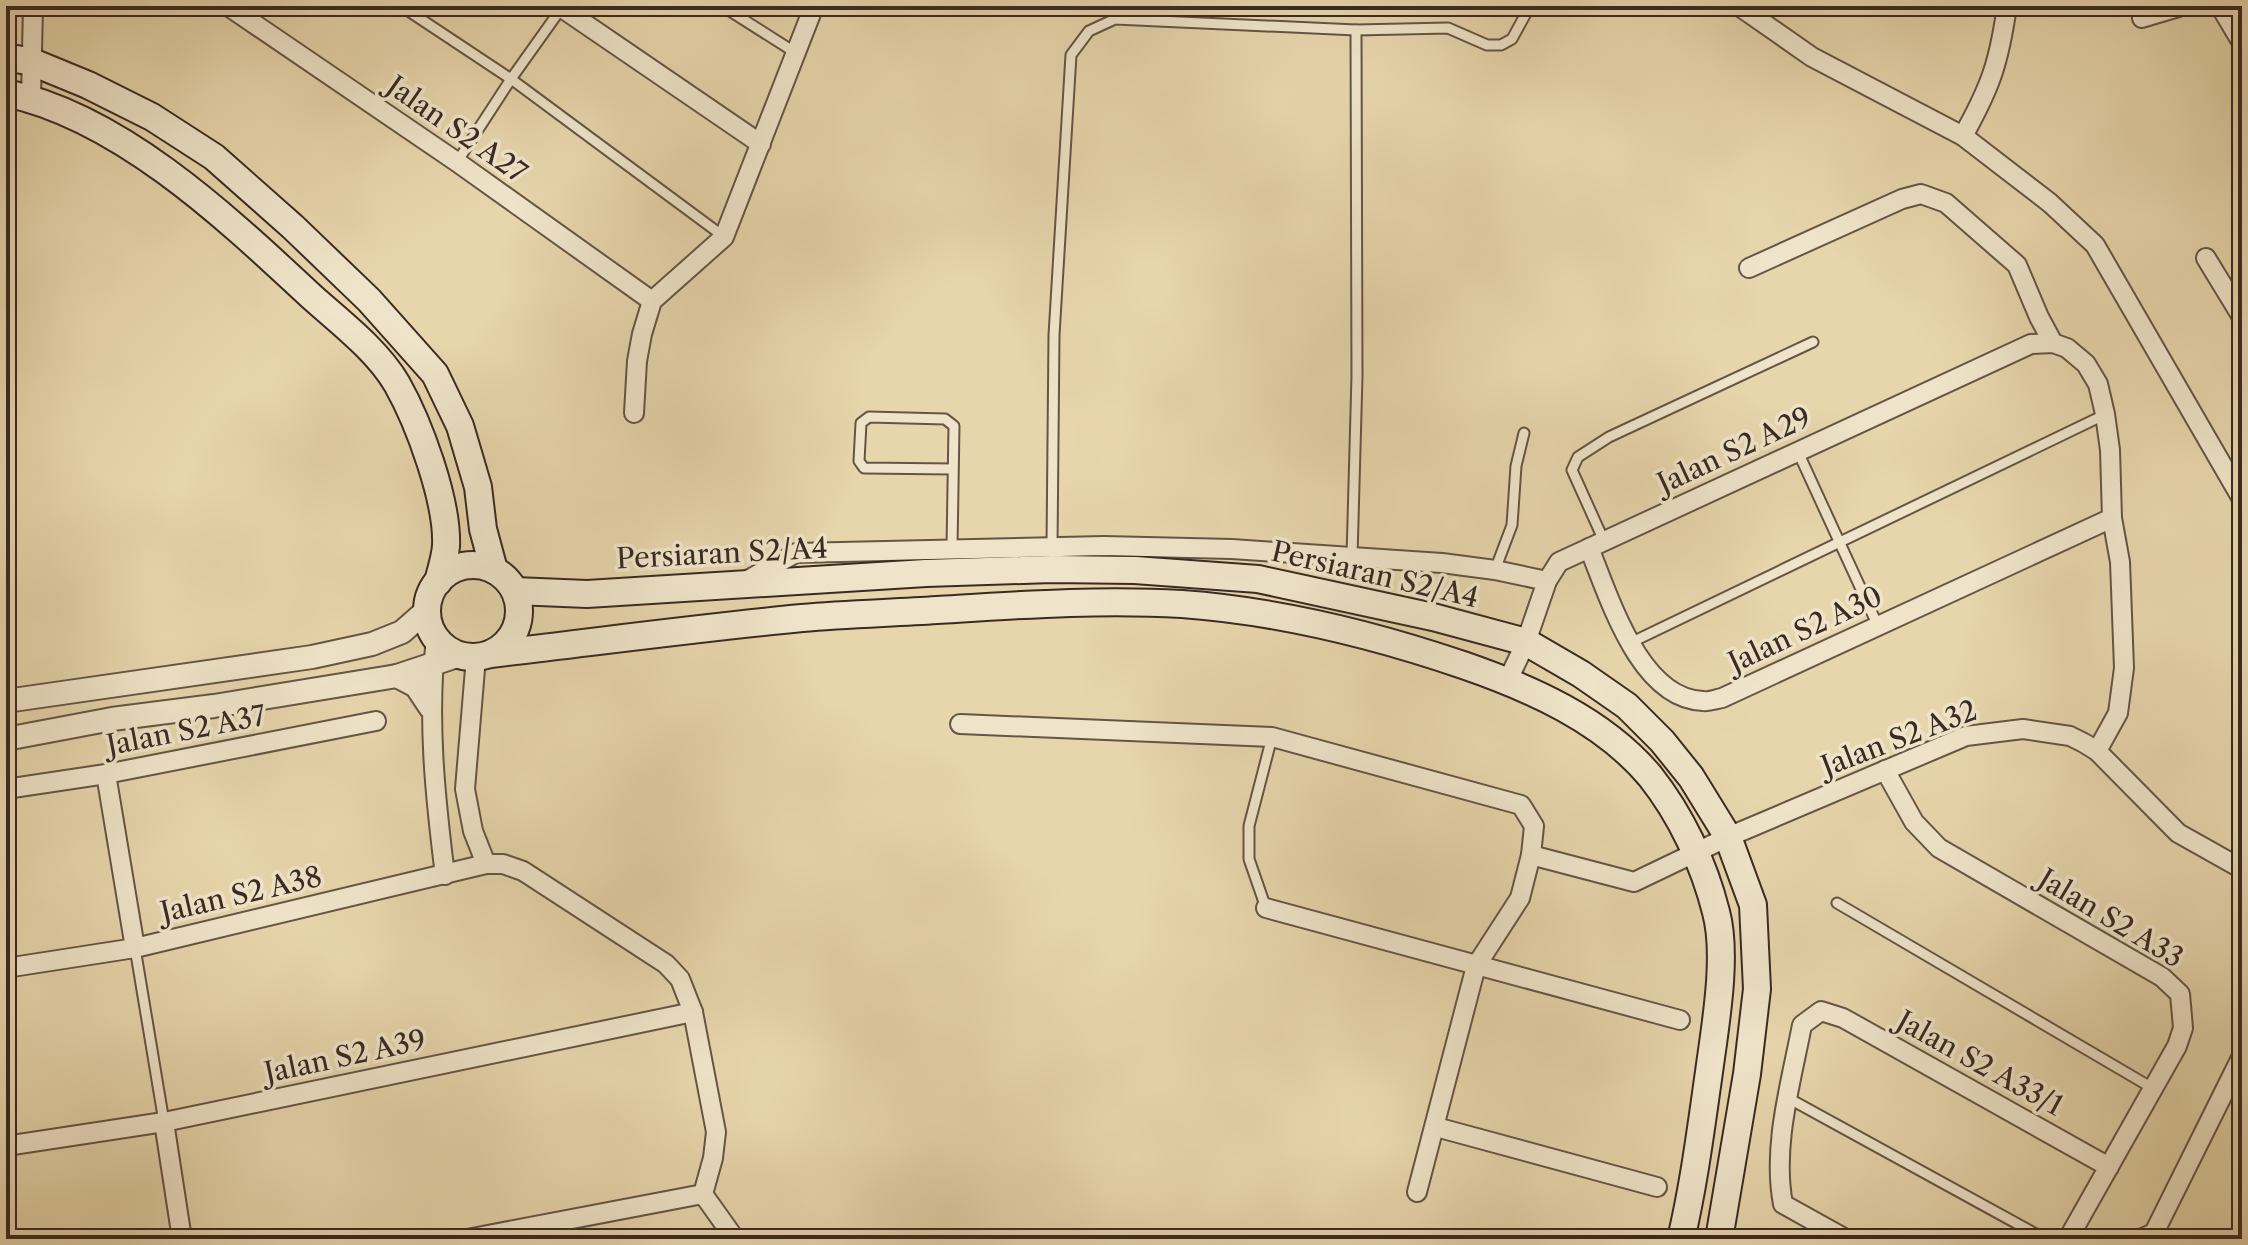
<svg xmlns="http://www.w3.org/2000/svg" width="2248" height="1245" viewBox="0 0 2248 1245" font-family="'Libre Caslon Text',serif">
  <style>
    .lines { fill: none; stroke-linecap: round; stroke-linejoin: round }
    .service-casing { stroke: #645546; stroke-width: 13 }
    .minor-casing { stroke: #645546; stroke-width: 22 }
    .tertiary-casing { stroke: #645546; stroke-width: 26 }
    .secondary-casing { stroke: #392a24; stroke-width: 30 }
    .service { stroke: #efe4c9; stroke-width: 9 }
    .minor { stroke: #efe4c9; stroke-width: 18 }
    .tertiary { stroke: #efe4c9; stroke-width: 22 }
    .secondary { stroke: #efe4c9; stroke-width: 26 }
    .labels { text-anchor: middle; stroke-width: 7; stroke-linejoin: round; paint-order: stroke }
    .street-label { font-size: 28px; fill: #392a24; stroke: #efe4c9 }
  </style>
  <rect width="100%" height="100%" fill="#e7d5ac"/>
  <filter id="stains"><feTurbulence type="fractalNoise" baseFrequency=".0025" numOctaves="4"/><feColorMatrix values="0 0 0 0 .2 0 0 0 0 .09 0 0 0 0 .02 0 0 0 .5 -.17"/></filter>
  <radialGradient id="worn" r=".72"><stop offset=".6" stop-color="#630" stop-opacity="0"/><stop offset="1" stop-color="#630" stop-opacity=".3"/></radialGradient>
  <g class="lines">
    <g class="service-casing">
      <g id="service">
        <polyline points="401,6 511,79 723,236"/>
        <polyline points="722,6 796,53"/>
        <polyline points="457,162 511,79 563,6"/>
        <polyline points="1798,452 1878,626"/>
        <polyline points="1604,541 1572,470 1578,457 1609,437 1813,342"/>
        <polyline points="1052,547 1054,335 1071,55 1089,31 1115,19 1356,30 1448,28 1487,45 1501,45 1512,39 1530,6"/>
        <polyline points="952,548 954,426 945,419 869,417 861,423 859,461 864,468 953,469"/>
        <polyline points="1352,557 1357,376 1356,30"/>
        <polyline points="1495,570 1512,525 1516,466 1524,433"/>
        <polyline points="1628,644 2104,415"/>
        <polyline points="1837,903 2154,1089"/>
        <polyline points="1266,908 1249,859 1249,826 1272,737"/>
        <polyline points="135,948 164,1122"/>
        <polyline points="1788,1098 2045,1239"/>
      </g>
    </g>
    <g class="minor-casing">
      <g id="minor">
        <polyline points="228,6 457,162 652,301"/>
        <polyline points="559,6 761,144"/>
        <polyline points="1739,6 1812,57 1963,136 2050,203 2095,245 2242,499"/>
        <polyline points="2220,6 2242,43"/>
        <polyline points="2142,18 2182,6"/>
        <polyline points="31,98 33,6"/>
        <path d="M1963,136C1991,86 1999,62 2007,6"/>
        <polyline points="2206,258 2242,317"/>
        <polyline points="1749,268 1902,199 1921,194 1946,203 2017,265 2039,317 2053,343"/>
        <polyline points="634,413 637,361 642,334 652,301 724,237 814,6"/>
        <path d="M1589,548C1609,596 1639,699 1703,701C1709,702 1716,699 1722,698L2112,518"/>
        <polyline points="744,582 796,553 1104,546 1232,549 1442,563 1495,570 1547,581"/>
        <path d="M436,638C427,718 435,796 445,875"/>
        <polyline points="476,657 465,789 473,831 486,864"/>
        <polyline points="1507,682 1526,642 1547,581 1559,562 2031,344 2053,343 2067,348 2086,364 2098,384 2105,414 2110,450 2112,518 2120,562 2124,668 2118,713 2097,751"/>
        <polyline points="960,724 1272,737 1521,805 1534,826 1531,855 1634,882 1728,837 1966,736 2023,729 2070,736 2084,743 2097,751 2178,833 2242,869"/>
        <polyline points="1885,770 1914,822 1939,848 2162,977 2180,994 2183,1028 2177,1046 2068,1239"/>
        <polyline points="106,774 135,948"/>
        <polyline points="6,789 106,774 376,721"/>
        <polyline points="1266,908 1680,1020"/>
        <polyline points="6,968 135,948 486,864 503,864 523,871 666,964 680,979 693,1012 716,1132 713,1158 703,1194"/>
        <polyline points="164,1122 182,1239"/>
        <polyline points="1436,1127 1657,1187"/>
        <polyline points="6,1146 164,1122 693,1012"/>
        <polyline points="1417,1192 1476,966 1520,898 1531,855"/>
        <polyline points="703,1194 735,1239"/>
        <polyline points="467,1239 703,1194"/>
        <path d="M1846,1239L1783,1204C1772,1146 1791,1083 1802,1025L1821,1011L1843,1018L2109,1167"/>
        <polyline points="2140,1239 2154,1233 2242,1056"/>
      </g>
    </g>
    <g class="tertiary-casing">
      <g id="tertiary">
        <polyline points="397,676 416,686 430,707"/>
        <polyline points="6,701 312,657 372,644 402,632 427,610"/>
        <polyline points="6,739 112,719 214,706 397,676 460,655"/>
      </g>
    </g>
    <g class="secondary-casing">
      <g id="secondary">
        <polyline points="6,57 32,62 88,85 152,117 214,157 293,227 369,300 435,374 460,426 478,487 483,529 494,570"/>
        <path d="M6,93C121,117 228,219 312,297C341,323 377,350 397,384C419,423 448,501 446,546C445,558 441,570 438,582"/>
        <circle cx="473" cy="611" r="46"/>
        <polyline points="515,591 587,594 926,573 1052,569 1135,570 1258,579 1433,617 1526,642 1581,674 1627,706 1662,741 1691,777 1728,837 1753,905 1757,989 1747,1074 1719,1239"/>
        <path d="M490,654C594,642 698,628 802,618C846,614 892,613 937,610C1019,605 1100,599 1182,604C1278,611 1372,634 1463,665C1530,688 1603,720 1650,776C1681,815 1704,864 1716,912C1728,956 1715,1027 1709,1072C1701,1128 1694,1184 1681,1239"/>
      </g>
    </g>
    <use href="#service" class="service"/>
    <use href="#minor" class="minor"/>
    <use href="#tertiary" class="tertiary"/>
    <use href="#secondary" class="secondary"/>
  </g>
  <g class="labels">
    <g class="street-label">
      <text transform="translate(457 129) rotate(35)" y="10">Jalan S2 A27</text>
      <text transform="translate(1734 450) rotate(-25)" y="10">Jalan S2 A29</text>
      <text transform="translate(722 553) rotate(-3)" y="10">Persiaran S2/A4</text>
      <text transform="translate(1375 574) rotate(13)" y="10">Persiaran S2/A4</text>
      <text transform="translate(1805 629) rotate(-25)" y="10">Jalan S2 A30</text>
      <text transform="translate(186 730) rotate(-11)" y="10">Jalan S2 A37</text>
      <text transform="translate(1899 738) rotate(-21)" y="10">Jalan S2 A32</text>
      <text transform="translate(241 894) rotate(-13)" y="10">Jalan S2 A38</text>
      <text transform="translate(2111 918) rotate(31)" y="10">Jalan S2 A33</text>
      <text transform="translate(345 1056) rotate(-12)" y="10">Jalan S2 A39</text>
      <text transform="translate(1980 1063) rotate(29)" y="10">Jalan S2 A33/1</text>
    </g>
  </g>
  <rect width="2248" height="1245" fill="none" stroke="#e7d5ac" stroke-width="32"/>
  <rect x="8" y="8" width="2232" height="1229" fill="none" stroke="#392a24" stroke-width="4"/>
  <rect x="16" y="16" width="2216" height="1213" fill="none" stroke="#392a24" stroke-width="2"/>
  <rect width="100%" height="100%" filter="url(#stains)"/>
  <rect width="100%" height="100%" fill="url(#worn)"/>
</svg>
